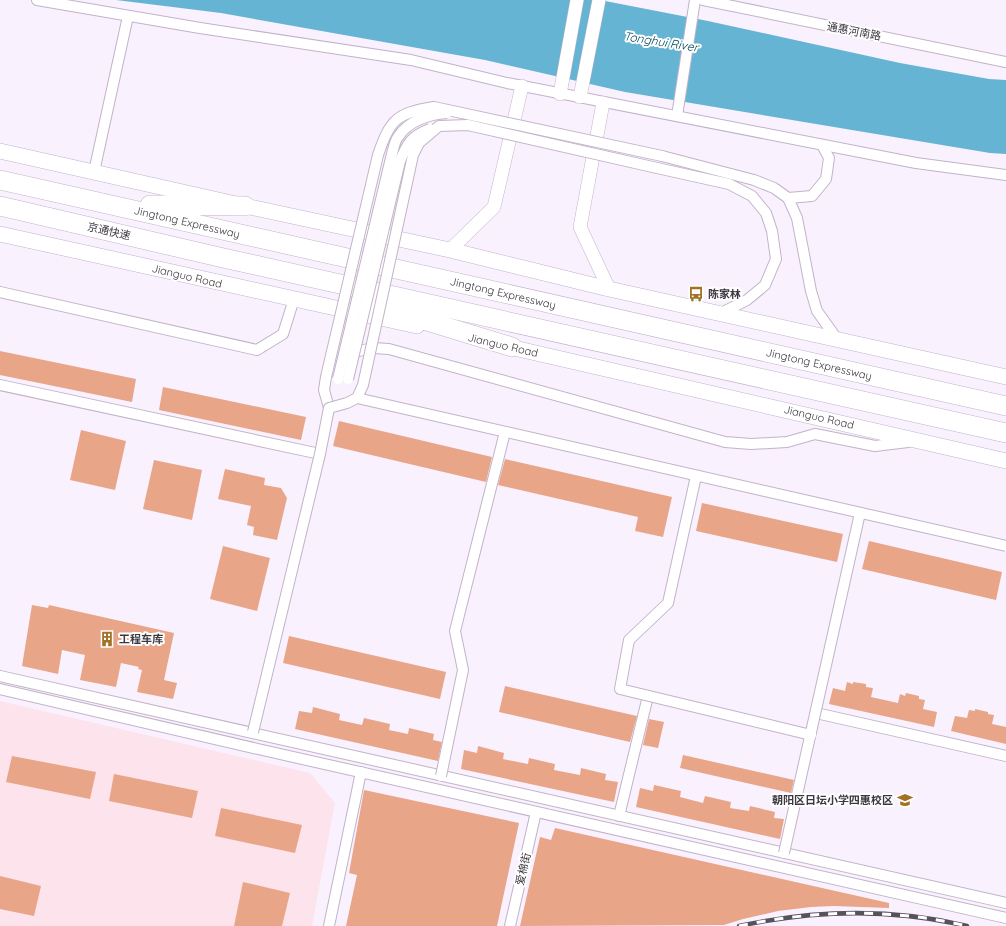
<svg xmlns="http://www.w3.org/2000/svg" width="1006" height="926" viewBox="0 0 1006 926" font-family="Quicksand,'Noto Sans SC',sans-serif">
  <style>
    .commercial { fill: #fde3eb }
    .water { fill: #65b4d3 }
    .building { fill: #e9a588 }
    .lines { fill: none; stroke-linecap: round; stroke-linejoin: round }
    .minor-casing { stroke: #c1b3c8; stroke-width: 12 }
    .tertiary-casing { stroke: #c1b3c8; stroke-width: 14 }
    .secondary-casing { stroke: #c1b3c8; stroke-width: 16 }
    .motorway-casing { stroke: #c1b3c8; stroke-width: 20 }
    .minor { stroke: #fff; stroke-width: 10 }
    .tertiary { stroke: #fff; stroke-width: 13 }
    .secondary { stroke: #fff; stroke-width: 15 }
    .motorway { stroke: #fff; stroke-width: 19 }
    .rail-casing { stroke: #57515b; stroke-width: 4.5 }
    .rail { stroke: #fff; stroke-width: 3; stroke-dasharray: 9; stroke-linecap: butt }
    .minor-bridge-casing { stroke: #c1b3c8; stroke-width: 12; stroke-linecap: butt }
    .minor-bridge { stroke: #fff; stroke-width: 10 }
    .labels { text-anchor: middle; stroke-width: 4; stroke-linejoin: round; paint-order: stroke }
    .street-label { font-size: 11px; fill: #3d3740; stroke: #fff }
    .poi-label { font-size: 11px; font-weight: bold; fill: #3d3740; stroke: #fff; text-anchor: start }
    .water-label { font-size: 12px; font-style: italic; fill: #00475d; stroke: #fff }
  </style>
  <rect width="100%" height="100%" fill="#faf1ff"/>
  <polygon class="commercial" points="0,701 310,773 335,803 312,926 0,926"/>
  <polygon class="water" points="116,0 600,0 708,21 900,63 989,79 1006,80 1006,154 990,153 625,92 485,60 221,13"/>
  <g class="building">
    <polygon points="0,351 136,379 132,402 0,375"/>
    <polygon points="163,387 306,417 301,440 159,410"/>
    <polygon points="339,421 492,457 486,482 333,446"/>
    <polygon points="81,430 126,441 115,490 70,480"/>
    <polygon points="505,459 672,497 663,537 635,531 638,517 498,485"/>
    <polygon points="154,460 202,470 192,520 143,509"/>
    <polygon points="225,469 265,478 264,485 281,488 287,498 277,540 253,535 254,527 247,525 251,506 218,499"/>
    <polygon points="702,503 843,534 837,562 696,531"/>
    <polygon points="869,541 1002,572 996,600 862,569"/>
    <polygon points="223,546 270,558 257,611 210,599"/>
    <polygon points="32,605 48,608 49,605 174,633 164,680 177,683 173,699 137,692 142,670 138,669 139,667 121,663 116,687 80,680 85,655 62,650 58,674 22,666"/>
    <polygon points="289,636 446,672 440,699 283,663"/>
    <polygon points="847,682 853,684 853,682 866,684 866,687 873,688 871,697 898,703 900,694 905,696 906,693 919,696 919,699 925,700 923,709 937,712 934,727 829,704 833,688 845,691"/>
    <polygon points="505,686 637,716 630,742 499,712"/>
    <polygon points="313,707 340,714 339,720 362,725 364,718 390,724 389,730 408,734 409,728 434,734 433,740 442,742 438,761 295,729 299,711 312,713"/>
    <polygon points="975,709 988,712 988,714 994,715 992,724 1006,727 1006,744 951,731 955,716 967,718 969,710 975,711"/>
    <polygon points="649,719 664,722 658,748 643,745"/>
    <polygon points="478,746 504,753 503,759 528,764 529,758 555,764 554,770 580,775 581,768 606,774 605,780 618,782 614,802 461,769 464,750 477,753"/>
    <polygon points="683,755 794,780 791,793 680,768"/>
    <polygon points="12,756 96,772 90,799 6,782"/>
    <polygon points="114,774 198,791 192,818 109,801"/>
    <polygon points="654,785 681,791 680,797 703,803 705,796 731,802 730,808 749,811 750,806 775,812 774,818 784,819 780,839 636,807 640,788 653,791"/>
    <polygon points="364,790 519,823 497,926 346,926 357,875 349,873"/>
    <polygon points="221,808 302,825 295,853 215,836"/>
    <polygon points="555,828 889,903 889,908 834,906 811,907 778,911 743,919 724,925 520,926 540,837 551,840"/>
    <polygon points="0,876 41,886 34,916 0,909"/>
    <polygon points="243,882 290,893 282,926 234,926"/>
  </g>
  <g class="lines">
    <g class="minor-casing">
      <g id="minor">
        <polyline points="37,0 200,28 411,60 507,83 916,163 1006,175"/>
        <polyline points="703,0 1006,62"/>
        <polyline points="677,116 695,0"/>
        <polyline points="662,156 754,180 774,188 788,198 797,218 811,291 817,311 837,339"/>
        <polyline points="657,168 729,184 752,196 766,213 772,231 776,259 765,285 747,300 719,314"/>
        <polyline points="94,172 128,16"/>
        <polyline points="788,198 812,196 826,179 829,158 822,145"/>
        <polyline points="0,292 257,350 283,334 294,299"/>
        <polyline points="354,352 373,348 389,349 725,442 751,444 787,442 815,434 875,446 908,442"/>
        <polyline points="326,377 324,390 329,408"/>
        <polyline points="0,385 320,454"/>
        <polyline points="0,676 1006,903"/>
        <polyline points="0,689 258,749 1006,918"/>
        <polyline points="816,713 1006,756"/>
        <polyline points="619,816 648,696"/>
        <polyline points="329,926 361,772"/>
        <polyline points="510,926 536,812"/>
      </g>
    </g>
    <g class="tertiary-casing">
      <g id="tertiary">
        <polyline points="560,94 577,0"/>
        <polyline points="580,97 599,0"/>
        <polyline points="603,103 580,227 609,289"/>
        <polyline points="450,250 494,207 522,86"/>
      </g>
    </g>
    <g class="secondary-casing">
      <g id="secondary">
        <polyline points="0,151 245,206 450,250 609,289 1006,377"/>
        <polyline points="0,234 417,326"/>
        <polyline points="501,345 1006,461"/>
      </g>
    </g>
    <g class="motorway-casing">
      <g id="motorway">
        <polyline points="0,180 1006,406"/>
        <polyline points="150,205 245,206"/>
        <polyline points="0,206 219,257 1006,433"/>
        <polyline points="361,301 512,347"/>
      </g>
    </g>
    <use href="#minor" class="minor"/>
    <use href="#tertiary" class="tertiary"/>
    <use href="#secondary" class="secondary"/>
    <use href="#motorway" class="motorway"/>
    <g class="rail-casing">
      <path id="rail" d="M739,926C814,910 892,908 967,926"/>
    </g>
    <use href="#rail" class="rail"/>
    <g class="minor-bridge-casing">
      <g id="minor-bridge">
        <path d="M326,377L378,155C390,120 396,113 434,107L662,156"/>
        <path d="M338,379L391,158C393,151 394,142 398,137C408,121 429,114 447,113"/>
        <path d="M348,379L400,161C407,144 411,136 430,129"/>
        <polyline points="357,398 1006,546"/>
        <polyline points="696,476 668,603 629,640 620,689 811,735"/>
        <polyline points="253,732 320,454 329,408 347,403 357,398 363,385 413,155 419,143 439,126 468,125 657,168"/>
        <polyline points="441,776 463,670 455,631 505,432"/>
        <polyline points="784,853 860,513"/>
      </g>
    </g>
    <use href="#minor-bridge" class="minor-bridge"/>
  </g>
  <defs>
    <g id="bus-bare" transform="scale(1.2)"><path d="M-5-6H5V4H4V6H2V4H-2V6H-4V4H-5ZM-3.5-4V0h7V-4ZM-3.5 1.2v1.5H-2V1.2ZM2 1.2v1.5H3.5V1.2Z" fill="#a17125" stroke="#fff" stroke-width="2.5" paint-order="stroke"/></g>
    <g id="building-bare" transform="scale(1.2)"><path d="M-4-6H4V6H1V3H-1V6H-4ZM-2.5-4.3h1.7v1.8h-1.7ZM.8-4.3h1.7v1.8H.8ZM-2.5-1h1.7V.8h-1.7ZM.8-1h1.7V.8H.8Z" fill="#a17125" stroke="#fff" stroke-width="2.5" paint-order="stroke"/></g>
    <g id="school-bare" transform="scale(1.2)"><path d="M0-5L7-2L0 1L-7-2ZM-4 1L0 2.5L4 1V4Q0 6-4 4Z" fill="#a17125" stroke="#fff" stroke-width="2.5" paint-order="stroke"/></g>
  </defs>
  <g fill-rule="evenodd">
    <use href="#bus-bare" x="696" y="294"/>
    <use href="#building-bare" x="107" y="639"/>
    <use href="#school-bare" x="905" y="800"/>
  </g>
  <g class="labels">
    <g class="street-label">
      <text transform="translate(854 31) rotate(11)" y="4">通惠河南路</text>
      <text transform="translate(187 222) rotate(13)" y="4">Jingtong Expressway</text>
      <text transform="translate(109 231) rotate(13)" y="4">京通快速</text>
      <text transform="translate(187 276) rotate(13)" y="4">Jianguo Road</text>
      <text transform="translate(503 293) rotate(13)" y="4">Jingtong Expressway</text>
      <text transform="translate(503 345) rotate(13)" y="4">Jianguo Road</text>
      <text transform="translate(819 364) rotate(13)" y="4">Jingtong Expressway</text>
      <text transform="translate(819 417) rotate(13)" y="4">Jianguo Road</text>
      <text transform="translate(523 869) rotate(-77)" y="4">爱棉街</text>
    </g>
    <g class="poi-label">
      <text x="708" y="298">陈家林</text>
      <text x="119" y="643">工程车库</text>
      <text x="893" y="804" text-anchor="end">朝阳区日坛小学四惠校区</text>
    </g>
    <g class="water-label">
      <text transform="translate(661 42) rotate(9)" y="4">Tonghui River</text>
    </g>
  </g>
</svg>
